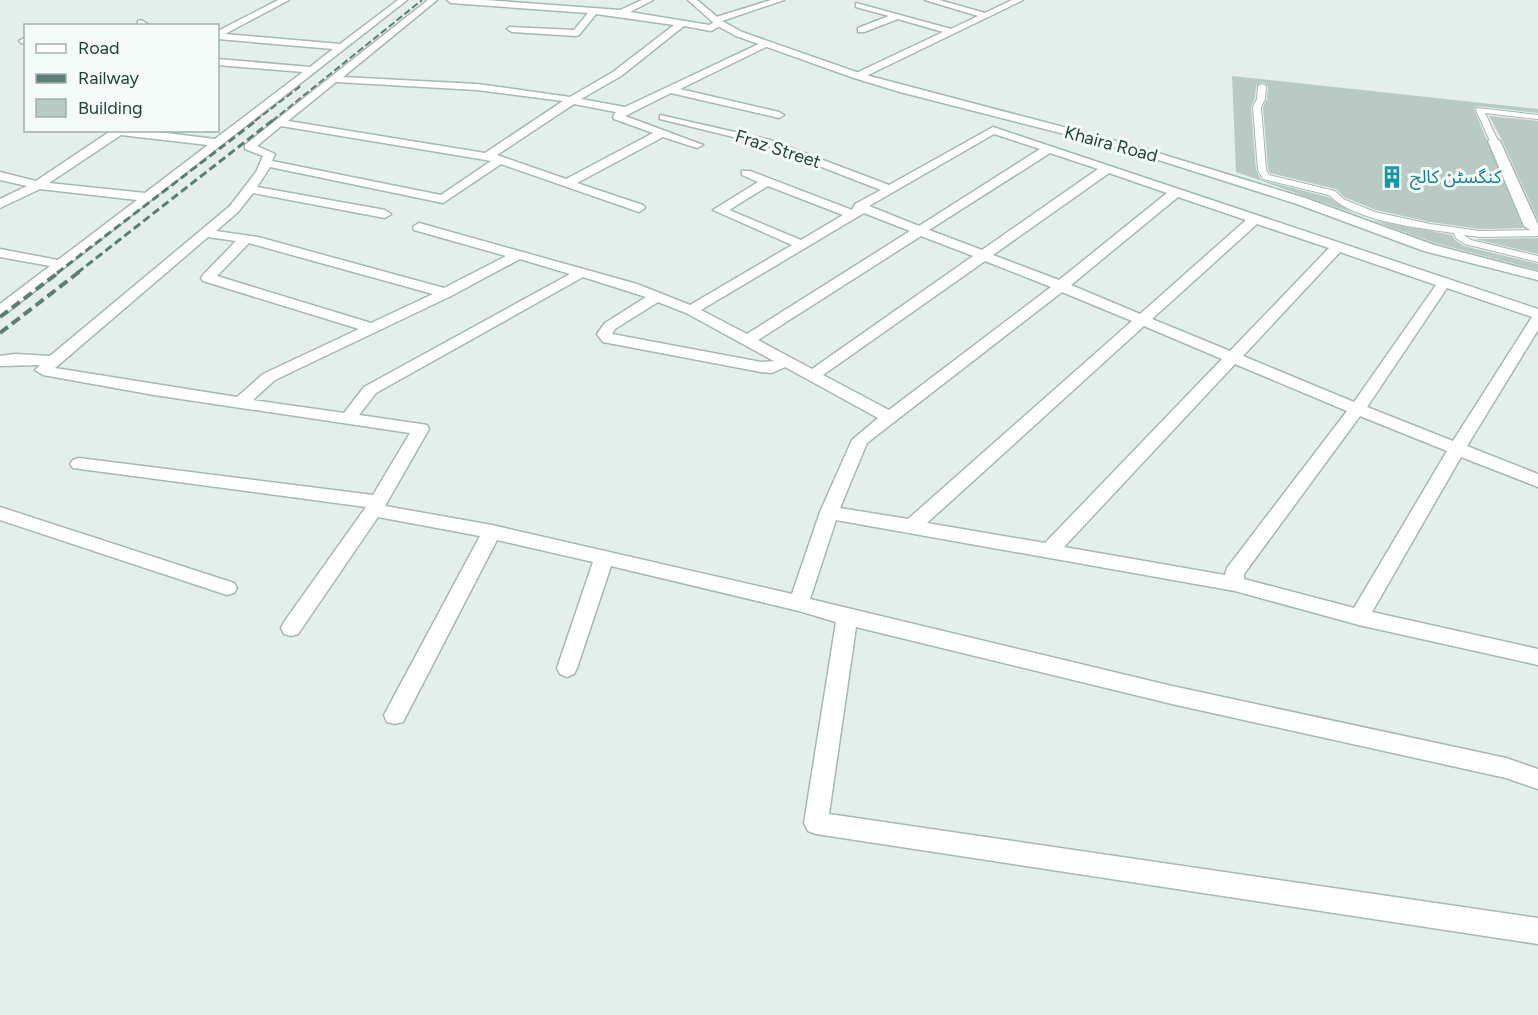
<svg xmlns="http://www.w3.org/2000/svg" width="1538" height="1015" viewBox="0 0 1538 1015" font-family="Figtree,'Noto Sans Arabic',sans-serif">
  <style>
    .building { fill: #b9cac4 }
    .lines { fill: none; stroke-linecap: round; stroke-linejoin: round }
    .service-casing { stroke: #a6b8b3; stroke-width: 2 }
    .pedestrian-casing { stroke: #a6b8b3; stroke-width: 3 }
    .minor-casing { stroke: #a6b8b3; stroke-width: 3 }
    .tertiary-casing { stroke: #a6b8b3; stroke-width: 3 }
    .service { fill: #fff; fill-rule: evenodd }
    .pedestrian { fill: #fff; fill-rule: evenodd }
    .minor { fill: #fff; fill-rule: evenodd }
    .tertiary { fill: #fff; fill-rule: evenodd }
    .rail-far2 { stroke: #5c7e77; stroke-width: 2; stroke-dasharray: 7 3; stroke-linecap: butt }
    .rail-far1 { stroke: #5c7e77; stroke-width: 3; stroke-dasharray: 8 4; stroke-linecap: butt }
    .rail { stroke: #5c7e77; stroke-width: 4; stroke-dasharray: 10 5; stroke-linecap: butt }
    .labels { text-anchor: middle; stroke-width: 6; stroke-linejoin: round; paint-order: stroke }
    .far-street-label { font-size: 18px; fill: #21433c; stroke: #f5fbf8 }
    .far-culture-label { font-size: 18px; fill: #0d838f; stroke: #f5fbf8; text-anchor: start }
  </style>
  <rect width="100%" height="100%" fill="#e4efeb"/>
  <g class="building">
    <polygon points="1232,76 1538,109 1538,113 1477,106 1474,109 1523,228 1480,229 1430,222 1376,210 1344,197 1336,189 1270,173 1268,169 1263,107 1267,99 1268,86 1263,82 1256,86 1255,98 1251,107 1256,170 1261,180 1328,197 1353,213 1236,172"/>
    <polygon points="1489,116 1538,121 1538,220 1502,140"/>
    <polygon points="1371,220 1452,235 1455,240 1464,246 1538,264 1538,270 1435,243"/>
    <polygon points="1538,238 1538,254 1475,239 1480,239"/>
  </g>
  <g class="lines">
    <g class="service-casing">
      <g id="service">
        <path d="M1262,84L1266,86L1265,99L1261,107L1266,170L1269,175L1335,191L1343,199L1375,212L1430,224L1480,231L1538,230V236L1480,237L1464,235L1471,240L1538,256V262L1465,244L1456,238L1454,233C1419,228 1354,221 1329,195L1263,179L1258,170L1253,107L1257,99L1258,86Z"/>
        <polygon points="1477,108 1538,115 1538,119 1485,113 1498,141 1494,144 1490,141 1476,110"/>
      </g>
    </g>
    <g class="pedestrian-casing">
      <polygon id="pedestrian" points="1494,138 1500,141 1538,225 1538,235 1524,226 1488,141"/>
    </g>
    <g class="minor-casing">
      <g id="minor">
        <path d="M278,0H289L225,34L340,44L398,0H407L5,314L0,315V304L50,266L0,257V249L58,260L137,200L40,189L0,208V199L27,186L0,180V172L36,181L112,130H142L215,139L303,72L218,65V59L310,67L333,49L218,39V31ZM121,135L208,145L145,193L49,183Z"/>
        <path d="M428,0H437L343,77L477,84L570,97L613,72L674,25L596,14L579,35L576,36L512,32L507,29L509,27L574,30L588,13L451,3L447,0H485L620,10L642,0H653L630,12L709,25L714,22L713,18L771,0H784L722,21V25L711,31L684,26L621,76L581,99L625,107L765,41L768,42V46L680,89L779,112L784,115L779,118L671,93L625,116L703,145L697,148L663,137L577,183L643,205L645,208L639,212L501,164L443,203L270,167L257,187L385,210L391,214L385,218L253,193L238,212L216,231L258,237L444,288L506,256L414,230L413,227L419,223L637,284L690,305L792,245L713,210L758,182L742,175V171H750L852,210L855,204L881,190L762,144L660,119V115L770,140L889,185L993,127L1538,309V330L1467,446L1538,474V487L1461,457L1372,612L1538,649V665L1359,625L1235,591L836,520L810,599L1172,686L1506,758L1538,769V789L1506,778L1172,704L856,627L829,814L1538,918V944L816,834L808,831L804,823L836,622L799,611L611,566L577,668L574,674L567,677L560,674L557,668L593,562L497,540L403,722L395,724L387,722L384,715L480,536L378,517L298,634L291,636L284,634L281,628L284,622L366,507L73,468L70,464L73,460L79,458L373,495L410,433L154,395L43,375L35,370L40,365L0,366V356L15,354L50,356L230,206L256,172L263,156L245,149V145ZM336,82L477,90L563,101L485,153L288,121ZM574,104L616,112L613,117L614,119L653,133L566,179L497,155ZM281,126L486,160L491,161L441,195L272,161L275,154L257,146ZM994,134L1040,149L919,226L869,206ZM1050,153L1098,169L982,250L929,230ZM1109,173L1167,193L1059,280L993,255ZM768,186L843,215L801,240L729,210ZM1178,197L1246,220L1140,314L1071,285ZM864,213L910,231L747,334L701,310ZM1257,224L1329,248L1230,351L1152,319ZM921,236L973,256L812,369L758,340ZM208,237L236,241L203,275L201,278L203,281L359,329L263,374L237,397L55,368ZM249,243L252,244L433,294L371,323L217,276ZM1340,252L1436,285L1354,402L1243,356ZM520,259L570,274L364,387L344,413L253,400L275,380L451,296ZM985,261L1051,287L889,410L823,375ZM583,277L646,297L605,323L597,334L603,342L761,372L772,373L785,367L878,418L852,440L820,512L792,594L492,525L385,506L429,429L427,425L421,424L359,415L376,393ZM1447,288L1532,317L1453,441L1367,407ZM1062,292L1132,321L908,519L840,508L867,443ZM658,302L686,313L774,361L761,362L612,334L615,329ZM1144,326L1222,359L1045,543L927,523ZM1235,364L1347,411L1227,568L1225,575L1064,547ZM1360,416L1447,451L1354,608L1244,579V574Z"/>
        <polygon points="925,0 939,0 985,13 1012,0 1023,0 862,78 854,78 854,74 943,32 898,19 864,32 858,32 858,28 889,16 856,7 856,3 951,29 978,16"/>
        <polygon points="141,20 151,26 138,25 138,21"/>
        <polygon points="24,38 26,44 21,43 19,41"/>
        <polygon points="0,507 234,583 237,588 234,593 227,595 0,520"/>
      </g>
    </g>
    <g class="tertiary-casing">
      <polygon id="tertiary" points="688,0 697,0 722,21 742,32 862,74 1135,146 1305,198 1434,245 1538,272 1538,280 1424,251 1297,204 1127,150 900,92 854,78 736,36 716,25"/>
    </g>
    <use href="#service" class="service"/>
    <use href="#pedestrian" class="pedestrian"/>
    <use href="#minor" class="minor"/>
    <use href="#tertiary" class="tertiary"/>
    <g class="rail-far2">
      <polyline points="255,121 302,85"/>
      <polyline points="272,121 422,0"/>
    </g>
    <g class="rail-far1">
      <polyline points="57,273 257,120"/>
      <polyline points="77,273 273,120"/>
    </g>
    <g class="rail">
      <polyline points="0,317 59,272"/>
      <polyline points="0,333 79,272"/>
    </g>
  </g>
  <defs>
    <g id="building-bare" transform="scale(1.8)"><path d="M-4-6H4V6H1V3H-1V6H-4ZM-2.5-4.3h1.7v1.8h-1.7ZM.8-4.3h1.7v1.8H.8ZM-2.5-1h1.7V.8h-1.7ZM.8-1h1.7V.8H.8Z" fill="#0f9aa8" stroke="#f5fbf8" stroke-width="2.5" paint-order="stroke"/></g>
  </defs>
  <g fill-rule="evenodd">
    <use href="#building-bare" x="1392" y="177"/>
  </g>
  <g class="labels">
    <g class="far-street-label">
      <text transform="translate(1111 144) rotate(15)" y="6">Khaira Road</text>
      <text transform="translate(778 149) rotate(18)" y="6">Fraz Street</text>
    </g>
    <g class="far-culture-label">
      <text x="1410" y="183">کنگسٹن کالج</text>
    </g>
  </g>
  <rect x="24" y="24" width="195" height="108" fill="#f5fbf8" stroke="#a0b1ad" stroke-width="1.5"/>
  <rect x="36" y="44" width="30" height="9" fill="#ffffff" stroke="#a0b1ad" stroke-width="1.5"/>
  <text x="78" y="54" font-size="18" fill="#21433c">Road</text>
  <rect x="36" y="74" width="30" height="9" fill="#5c7e77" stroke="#a0b1ad" stroke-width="1.5"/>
  <text x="78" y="84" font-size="18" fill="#21433c">Railway</text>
  <rect x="36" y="99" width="30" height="18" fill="#b9cac4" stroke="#a0b1ad" stroke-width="1.5"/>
  <text x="78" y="114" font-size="18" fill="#21433c">Building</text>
</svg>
